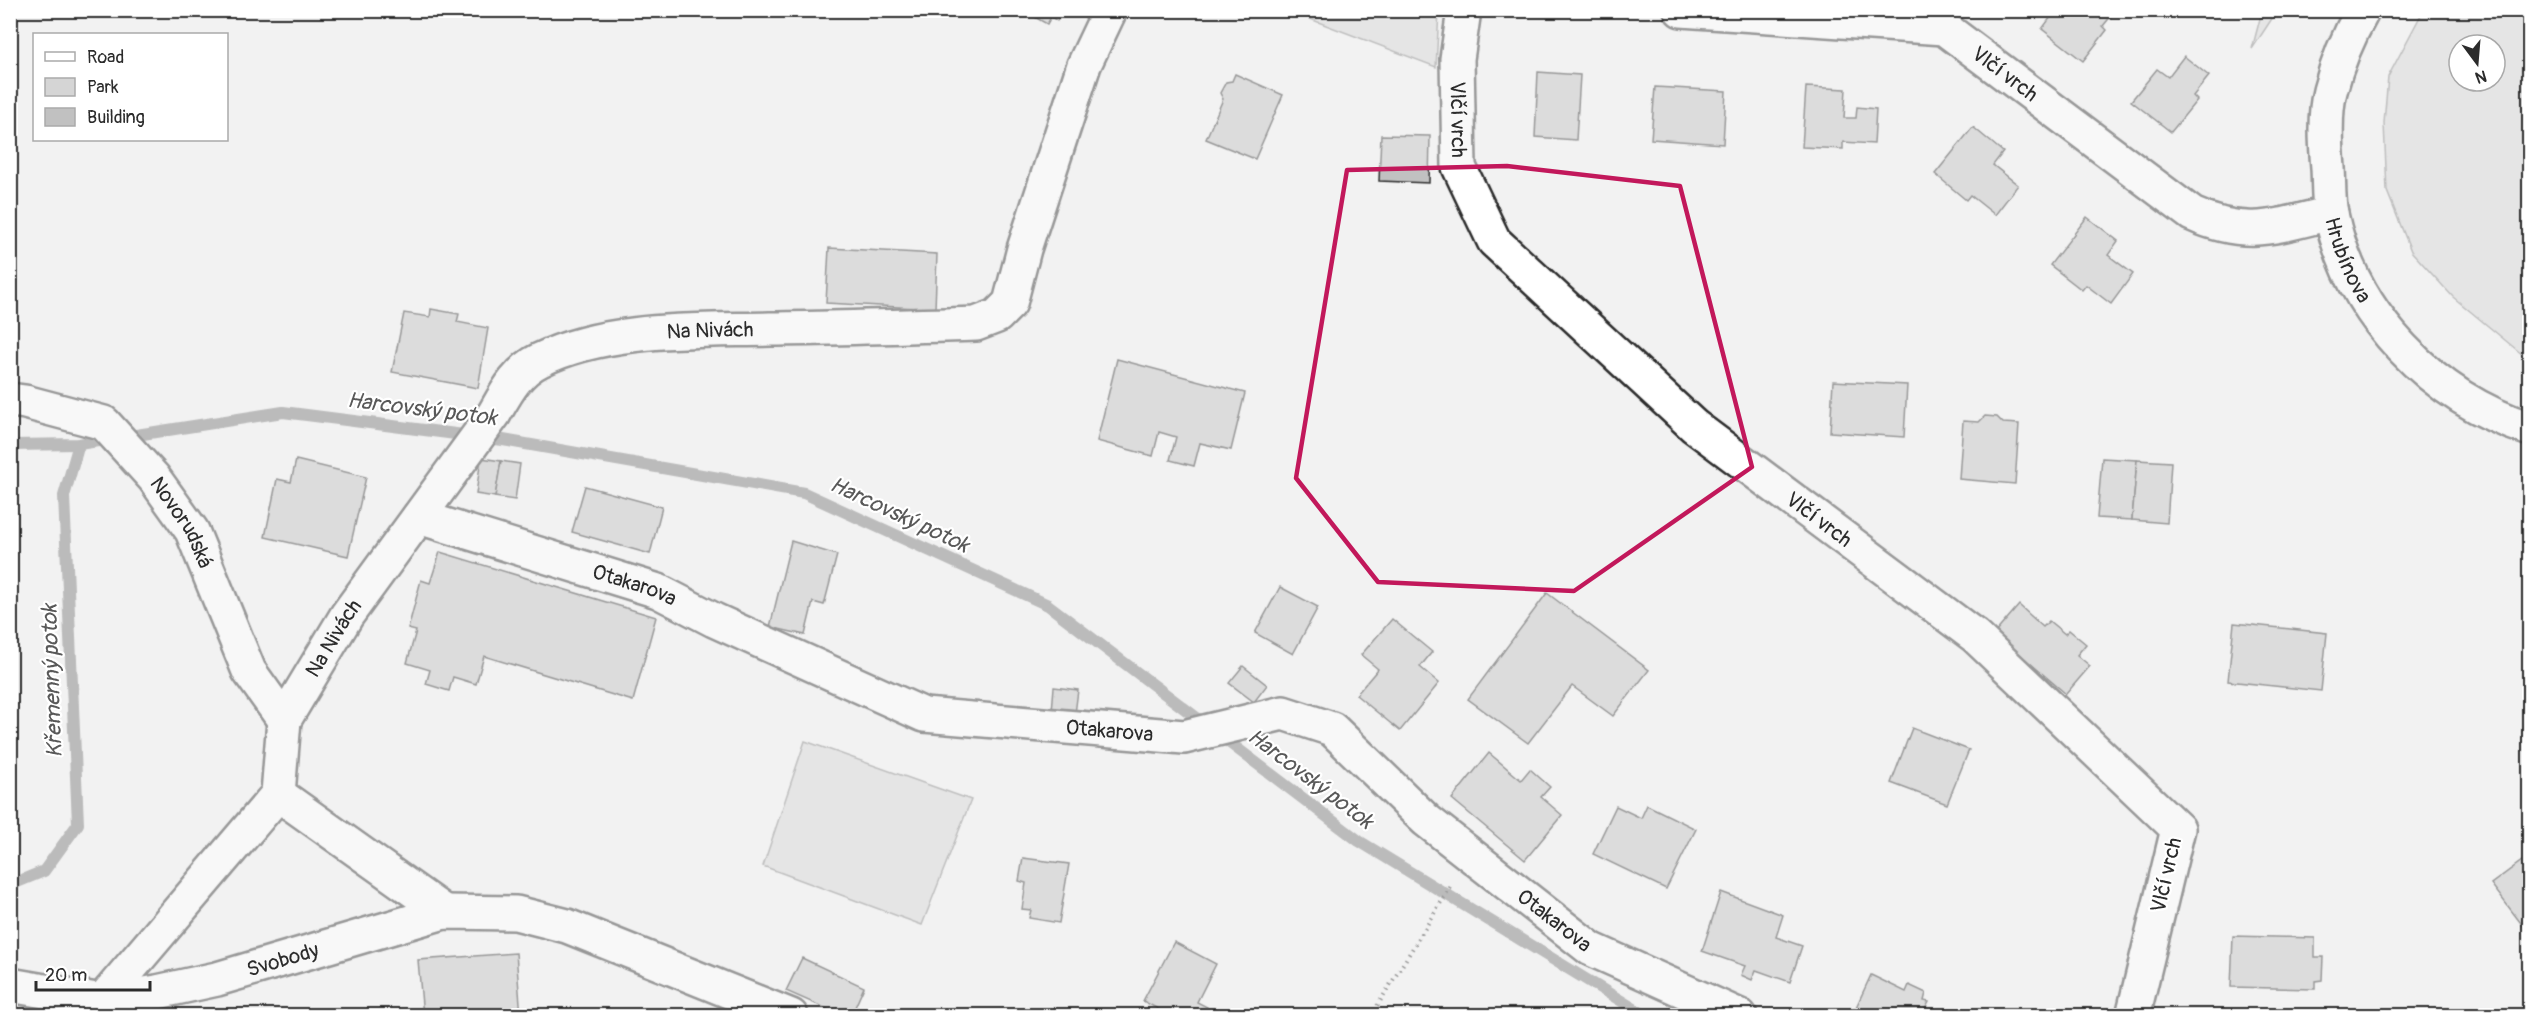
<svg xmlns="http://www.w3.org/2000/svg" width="2540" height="1026" viewBox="0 0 2540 1026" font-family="Pangolin,sans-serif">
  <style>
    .green { fill: #d5d5d5; stroke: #808080; stroke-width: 1.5; fill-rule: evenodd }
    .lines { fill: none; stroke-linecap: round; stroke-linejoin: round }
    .stream { stroke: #787878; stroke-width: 12 }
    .building { fill: #c1c1c1; stroke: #2b2b2b; stroke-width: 1.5 }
    .street-casing { stroke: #2b2b2b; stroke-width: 38 }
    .path { stroke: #2b2b2b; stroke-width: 4; stroke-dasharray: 1.5 4.5; stroke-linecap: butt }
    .street { stroke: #fff; stroke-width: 33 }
    .marked { fill: none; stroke: #c2185b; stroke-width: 4.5; stroke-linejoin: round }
    .labels { text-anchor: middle; stroke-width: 4.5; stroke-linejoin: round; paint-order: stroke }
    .street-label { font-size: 21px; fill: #2b2b2b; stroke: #fff }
    .water-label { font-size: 22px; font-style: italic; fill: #585858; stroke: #fff }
  </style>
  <rect width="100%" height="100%" fill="#f2f2f2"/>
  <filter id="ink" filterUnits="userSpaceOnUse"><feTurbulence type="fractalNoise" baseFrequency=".0167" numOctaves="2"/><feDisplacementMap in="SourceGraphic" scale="12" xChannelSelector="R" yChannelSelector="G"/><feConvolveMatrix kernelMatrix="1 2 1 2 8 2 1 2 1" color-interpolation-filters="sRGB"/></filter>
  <g filter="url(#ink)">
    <g class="green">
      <polygon points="1280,11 1439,11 1436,67 1305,17"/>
      <polygon points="2262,11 2277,11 2252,49"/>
      <path d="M2423,11H2529V360L2453,297L2411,251L2387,191L2384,123L2388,77ZM2459,45H2495V81H2459Z"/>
      <polygon points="805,741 971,800 922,925 763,866"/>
    </g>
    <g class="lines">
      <g class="stream">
        <polyline points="10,445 79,444 283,412 503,440 804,493 1048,605 1359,841 1646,1016"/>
        <polyline points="10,885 44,871 78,824 64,496 79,444"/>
      </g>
    </g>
    <g class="building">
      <polygon points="1022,10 1063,10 1057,21 1051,17 1047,24"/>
      <polygon points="2056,10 2116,10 2103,26 2107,30 2083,61 2042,29"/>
      <polygon points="2184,56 2209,76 2193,96 2197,100 2171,132 2131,101 2157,69 2168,77"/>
      <polygon points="1538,72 1580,75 1576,140 1535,137"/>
      <polygon points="1235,74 1283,95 1255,159 1206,139 1223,99 1220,93 1226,82 1232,81"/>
      <polygon points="1655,87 1726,91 1723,144 1651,139"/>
      <polygon points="1806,87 1846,89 1844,118 1856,118 1857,107 1876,109 1874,144 1843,142 1843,149 1802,147"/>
      <polygon points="1973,127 2003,152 1993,165 2018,185 1995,215 1970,195 1966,200 1935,174"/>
      <polygon points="1381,135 1430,136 1429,183 1379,181"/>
      <polygon points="2087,217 2118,241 2108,255 2133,274 2111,304 2086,285 2082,290 2050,265"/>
      <polygon points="829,248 937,254 935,309 826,303"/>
      <polygon points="431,309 459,314 457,322 488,328 478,388 392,372 404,313 430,317"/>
      <polygon points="1117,359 1245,393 1231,450 1200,443 1194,466 1170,460 1176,437 1159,432 1153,456 1097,441"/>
      <polygon points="1833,381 1907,385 1904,437 1830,432"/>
      <polygon points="1985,416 1997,417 2003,423 2019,424 2015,484 1959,479 1963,421 1979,422"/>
      <polygon points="481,458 501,461 495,497 476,494"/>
      <polygon points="2102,458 2137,460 2132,520 2097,518"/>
      <polygon points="296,460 366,477 348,556 265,537 277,479 291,482"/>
      <polygon points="2137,460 2171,462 2167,523 2132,520"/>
      <polygon points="501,461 520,464 515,500 495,497"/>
      <polygon points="585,486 662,507 650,554 572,532"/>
      <polygon points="791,541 837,555 824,605 813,602 805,635 770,627"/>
      <polygon points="440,552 656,617 633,701 484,656 476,684 453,677 449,691 426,684 430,670 407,663 416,631 408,629 421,580 430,583"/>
      <polygon points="1280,587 1318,607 1293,654 1255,633"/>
      <polygon points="1547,593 1649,670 1613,716 1572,686 1528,743 1468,699"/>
      <polygon points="2019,605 2043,627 2049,621 2065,634 2069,630 2086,644 2077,655 2090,666 2066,694 1995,633"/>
      <polygon points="1392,619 1432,652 1420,667 1439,683 1400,731 1356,695 1378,669 1361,655"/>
      <polygon points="2234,623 2327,633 2321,691 2228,681"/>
      <polygon points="1243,666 1267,685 1254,702 1229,683"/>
      <polygon points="1054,687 1078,690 1075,714 1052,711"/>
      <polygon points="1912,728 1969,750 1947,804 1891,783"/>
      <polygon points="1489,753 1521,780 1530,769 1550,787 1541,797 1562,815 1525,860 1452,799"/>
      <polygon points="1647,805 1696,829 1666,889 1593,854 1616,806 1641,818"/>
      <polygon points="2530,855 2530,935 2491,884"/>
      <polygon points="1023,858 1069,864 1059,923 1029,918 1031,910 1022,909 1026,883 1019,881"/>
      <polygon points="1721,892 1783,915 1776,937 1802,946 1790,982 1756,970 1752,980 1741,975 1745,966 1702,951"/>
      <polygon points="2233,936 2315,938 2315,957 2323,957 2322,980 2315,981 2315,989 2231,987"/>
      <polygon points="1174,942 1216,964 1197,1002 1207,1007 1202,1016 1171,1016 1143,1001"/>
      <polygon points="516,953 521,1016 423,1016 418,960"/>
      <polygon points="802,958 864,987 851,1016 843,1016 786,991"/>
      <polygon points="1871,975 1906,992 1909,985 1926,993 1924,1001 1929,1002 1923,1013 1929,1016 1852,1016"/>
    </g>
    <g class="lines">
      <g class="street-casing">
        <g id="street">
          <path id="s1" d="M1464,10L1457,59L1459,167L1494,241L1694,426L1975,636L2178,829L2133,1016"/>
          <path id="s2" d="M1681,10L1944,28L2192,214C2247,239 2276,226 2331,213"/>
          <path id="s3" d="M2363,10C2349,35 2337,63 2330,91C2324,114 2326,144 2328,168C2329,183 2328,199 2331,214C2352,315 2433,398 2530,429"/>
          <path id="s4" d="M10,400L25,402L104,423L154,478L192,531L249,671L284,720"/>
          <path id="s5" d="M419,517L658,591L714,620L924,715L1184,737L1283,713L1332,729L1426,820L1591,949L1740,1016"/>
          <polyline points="278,794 444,912"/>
          <path id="s6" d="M10,985L102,1001L157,992L217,979L444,912L516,913L567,926L791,1016"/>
          <path id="s7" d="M84,1016L102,1001L278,794L284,720L347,615L494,414C506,393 517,371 540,360C606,327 697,331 770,329C839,328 907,326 976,324L997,316L1010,303L1024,249L1084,65L1110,10"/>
        </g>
      </g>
      <g class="path">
        <polyline points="1411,10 1428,12"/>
        <polyline points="10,15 15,10"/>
        <polyline points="1371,1016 1451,886"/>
      </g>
      <use href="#street" class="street"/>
    </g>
  </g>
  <path d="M0 0H2540V1026H0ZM1507,166L1680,186L1752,467L1574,591L1378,582L1296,478L1347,170Z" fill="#f2f2f2" fill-opacity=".55" fill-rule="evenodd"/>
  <path class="marked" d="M1507,166L1680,186L1752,467L1574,591L1378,582L1296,478L1347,170Z"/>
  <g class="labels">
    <g class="street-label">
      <text dy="7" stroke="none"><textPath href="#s2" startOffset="340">Vlčí vrch</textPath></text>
      <text dy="7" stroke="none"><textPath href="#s1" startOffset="110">Vlčí vrch</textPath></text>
      <text dy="7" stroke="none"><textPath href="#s3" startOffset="260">Hrubínova</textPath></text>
      <text dy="7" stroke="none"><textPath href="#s7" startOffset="987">Na Nivách</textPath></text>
      <text dy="7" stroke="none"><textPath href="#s1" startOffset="668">Vlčí vrch</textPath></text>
      <text dy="7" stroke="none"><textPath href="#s4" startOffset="224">Novorudská</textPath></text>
      <text dy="7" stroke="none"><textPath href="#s5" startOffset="226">Otakarova</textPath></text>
      <text dy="7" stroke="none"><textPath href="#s7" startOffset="465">Na Nivách</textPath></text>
      <text dy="7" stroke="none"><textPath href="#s5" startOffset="730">Otakarova</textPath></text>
      <text transform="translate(2166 875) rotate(-77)" y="7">Vlčí vrch</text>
      <text dy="7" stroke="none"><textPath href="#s5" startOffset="1252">Otakarova</textPath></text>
      <text dy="7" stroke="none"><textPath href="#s6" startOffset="279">Svobody</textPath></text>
    </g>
    <g class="water-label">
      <text transform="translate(422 408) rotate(7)" y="8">Harcovský potok</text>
      <text transform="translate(900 514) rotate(25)" y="8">Harcovský potok</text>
      <text transform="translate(51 681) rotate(-92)" y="8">Křemenný potok</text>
      <text transform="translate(1311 778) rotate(37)" y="8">Harcovský potok</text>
    </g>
  </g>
  <rect width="2540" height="1026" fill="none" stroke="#fff" stroke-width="36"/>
  <rect x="18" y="18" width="2504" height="990" fill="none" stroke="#2b2b2b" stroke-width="2" filter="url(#ink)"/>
  <rect x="33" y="33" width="195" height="108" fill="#ffffff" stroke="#aaaaaa" stroke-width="1.5"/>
  <rect x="45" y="52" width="30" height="9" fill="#ffffff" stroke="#aaaaaa" stroke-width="1.5"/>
  <text x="87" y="63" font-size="18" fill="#2b2b2b">Road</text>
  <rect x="45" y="78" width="30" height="18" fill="#d5d5d5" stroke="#aaaaaa" stroke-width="1.5"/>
  <text x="87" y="93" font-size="18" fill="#2b2b2b">Park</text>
  <rect x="45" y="108" width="30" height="18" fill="#c1c1c1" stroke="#aaaaaa" stroke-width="1.5"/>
  <text x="87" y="123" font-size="18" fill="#2b2b2b">Building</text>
  <g transform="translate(2477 63) rotate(164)"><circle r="28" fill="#ffffff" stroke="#aaaaaa" stroke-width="1.5"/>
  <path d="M0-4.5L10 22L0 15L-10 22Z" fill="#2b2b2b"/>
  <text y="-9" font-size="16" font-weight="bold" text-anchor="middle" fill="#2b2b2b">N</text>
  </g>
  <path d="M36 981v9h114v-9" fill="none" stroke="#2b2b2b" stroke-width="3"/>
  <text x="45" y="981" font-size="18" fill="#2b2b2b" stroke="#ffffff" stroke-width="4.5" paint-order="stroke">20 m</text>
</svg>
